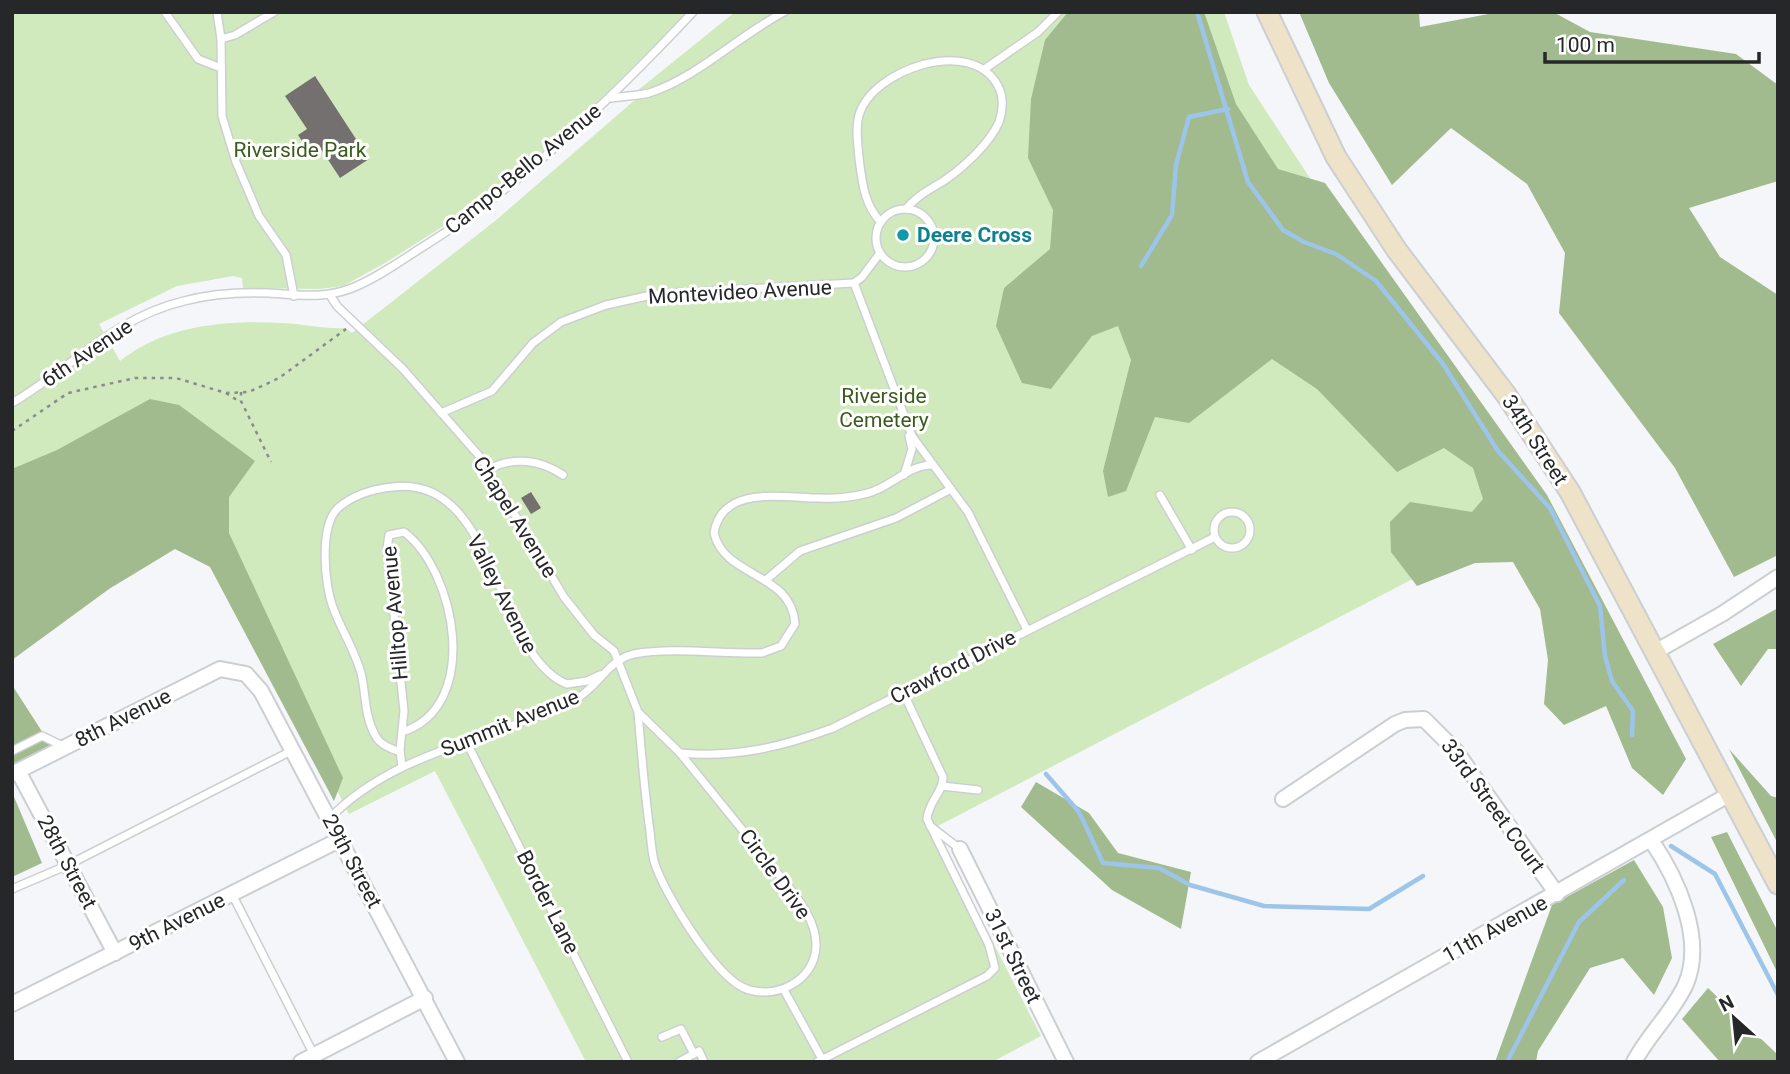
<svg xmlns="http://www.w3.org/2000/svg" width="1790" height="1074" viewBox="0 0 1790 1074" font-family="Roboto,sans-serif">
  <style>
    .green { fill: #d0eabe }
    .forest { fill: #a1ba8e }
    .lines { fill: none; stroke-linecap: round; stroke-linejoin: round }
    .stream { stroke: #9dc5ea; stroke-width: 4.5 }
    .building { fill: #747070 }
    .lane-casing { stroke: #cccfd1; stroke-width: 10 }
    .street-casing { stroke: #cccfd1; stroke-width: 18 }
    .secondary-casing { stroke: #cccfd1; stroke-width: 23 }
    .path { stroke: #8a8b8d; stroke-width: 2.5; stroke-dasharray: 3.5 5; stroke-linecap: butt }
    .lane { stroke: #fff; stroke-width: 7 }
    .street { stroke: #fff; stroke-width: 14 }
    .secondary { stroke: #eee2c8; stroke-width: 19 }
    .culture-dot { fill: #0f9aa8; stroke: #fff; stroke-width: 2.5 }
    .labels { text-anchor: middle; stroke-width: 6; stroke-linejoin: round; paint-order: stroke }
    .park-label { font-size: 21px; fill: #3b5b1c; stroke: #fff }
    .street-label { font-size: 21px; fill: #262728; stroke: #fff }
    .culture-label { font-size: 21px; font-weight: bold; fill: #0d838f; stroke: #fff; text-anchor: start }
  </style>
  <rect width="100%" height="100%" fill="#f4f6f9"/>
  <path class="green" d="M12,12H688L569,130L524,167L472,208L385,263L343,286L319,289L243,288L242,278L233,276L177,286L99,324L120,361C168,322 237,319 296,324C313,326 328,329 345,328L352,333L495,221L636,99L637,91L735,12H1224L1249,85L1355,247L1545,510L934,828L1041,1036L992,1062H586L435,771L349,814L148,417L12,484Z"/>
  <g class="forest">
    <polygon points="1068,12 1204,12 1236,104 1278,169 1325,183 1547,495 1686,759 1663,795 1632,768 1606,706 1564,725 1544,704 1548,660 1540,609 1513,562 1475,563 1417,586 1391,552 1390,522 1410,502 1472,512 1483,499 1473,468 1444,448 1397,472 1317,389 1272,359 1189,423 1155,417 1126,491 1108,497 1103,471 1131,360 1118,326 1092,336 1051,389 1022,383 996,326 1004,288 1050,249 1053,210 1028,158 1031,99 1045,40"/>
    <polygon points="1299,12 1419,12 1420,27 1499,12 1553,12 1590,32 1736,54 1778,85 1778,181 1689,208 1720,257 1778,295 1778,555 1734,577 1675,468 1559,313 1565,253 1527,184 1451,128 1392,185 1329,83"/>
    <polygon points="150,399 179,405 255,461 229,497 229,533 343,778 334,801 210,567 175,549 109,589 12,660 12,469 57,450"/>
    <polygon points="1778,608 1778,649 1768,649 1741,686 1713,644"/>
    <polygon points="12,685 52,747 12,767"/>
    <polygon points="1729,749 1771,796 1778,798 1778,844"/>
    <polygon points="1036,782 1089,813 1118,853 1191,872 1181,929 1112,890 1021,807"/>
    <polygon points="12,792 42,863 12,877"/>
    <polygon points="1727,832 1778,932 1778,974 1711,837"/>
    <polygon points="1634,860 1663,907 1672,958 1654,995 1623,958 1590,968 1538,1051 1536,1062 1495,1062 1552,905"/>
    <polygon points="1708,988 1778,1055 1778,1062 1720,1062 1682,1019"/>
  </g>
  <g class="lines">
    <g class="stream">
      <polyline points="1197,12 1248,182 1283,230 1304,242 1336,254 1376,281 1443,364 1498,451 1550,508 1600,606 1605,656 1612,681 1633,711 1632,735"/>
      <polyline points="1141,266 1172,215 1176,165 1189,117 1228,109"/>
      <polyline points="1046,774 1079,812 1103,863 1159,868 1190,885 1264,906 1369,909 1423,876"/>
      <polyline points="1671,846 1715,874 1778,995"/>
      <polyline points="1507,1062 1579,922 1624,880"/>
    </g>
  </g>
  <g class="building">
    <polygon points="315,76 369,159 340,178 319,146 309,152 298,135 307,129 285,96"/>
    <polygon points="531,492 541,508 531,514 521,498"/>
  </g>
  <g class="lines">
    <g class="lane-casing">
      <g id="lane">
        <polyline points="165,12 198,59 221,68"/>
        <polyline points="217,12 221,39 222,116 236,162 259,216 286,255 294,296"/>
        <polyline points="221,39 235,35 274,12"/>
        <polyline points="986,68 1038,32 1058,12"/>
        <path d="M611,98C623,96 637,96 649,93C698,77 738,36 784,12"/>
        <circle cx="905" cy="238" r="29"/>
        <path d="M881,222C864,205 862,181 859,158C858,144 855,129 859,115C872,70 971,35 998,86C1004,96 1003,111 999,122C990,143 964,167 945,180C931,189 916,196 906,209"/>
        <polyline points="854,283 862,277 880,253"/>
        <path d="M330,295L337,306L403,369L481,458L564,597L594,635L614,651L638,712L680,753L796,896C806,911 816,926 816,945C816,982 772,1002 742,987C713,972 663,892 654,861C651,849 651,836 649,824C644,786 641,749 638,712"/>
        <path d="M12,403C72,368 113,318 184,301C210,294 242,292 269,293C298,295 324,299 352,288C377,278 399,262 421,248C524,184 611,99 693,12"/>
        <polyline points="441,413 492,391 533,343 561,322 606,305 656,294 854,283 912,436 968,512 1027,630"/>
        <path d="M489,469C514,456 541,460 563,475"/>
        <polyline points="904,475 912,449 909,436"/>
        <polyline points="1160,495 1192,550"/>
        <circle cx="1232" cy="530" r="18"/>
        <polyline points="767,579 800,551 896,518 951,489"/>
        <path d="M402,732C482,707 456,571 404,532L389,535L387,548L404,711L400,750L402,767"/>
        <polyline points="467,743 628,1062"/>
        <polyline points="12,751 42,736 65,747"/>
        <path d="M400,752C390,748 380,745 375,735C364,715 366,693 361,673C355,651 342,631 334,610C324,586 319,526 338,508C353,495 373,489 392,487C498,473 495,656 567,684L587,681L600,675"/>
        <path d="M680,753C735,758 782,747 833,728L1215,537"/>
        <polyline points="942,786 978,790"/>
        <path d="M330,818C396,750 495,740 576,699C597,688 609,659 634,654C674,647 721,654 762,653L781,646L795,624C792,572 724,578 714,533C722,484 784,498 820,498C836,499 853,497 868,493C891,487 908,465 932,465"/>
        <polyline points="930,826 960,849"/>
        <polyline points="12,889 68,865 293,750"/>
        <polyline points="232,894 314,1055"/>
        <polyline points="784,990 822,1059"/>
        <polyline points="662,1037 681,1029 694,1054"/>
        <polyline points="679,1062 699,1051 704,1062"/>
        <path d="M817,1062L987,976L995,968L989,945L927,819C929,800 943,793 943,777L903,692"/>
      </g>
    </g>
    <g class="street-casing">
      <g id="street">
        <polyline points="1655,652 1722,614 1778,577"/>
        <polyline points="18,771 115,953"/>
        <polyline points="12,774 220,669 246,674 261,691 457,1062"/>
        <polyline points="1283,799 1395,724 1405,720 1424,719 1455,750 1557,894"/>
        <polyline points="960,849 1066,1062"/>
        <polyline points="12,1004 341,839"/>
        <polyline points="301,1062 425,998"/>
        <polyline points="1258,1062 1730,794"/>
        <path d="M1634,1062C1648,1035 1672,1013 1685,986C1706,940 1677,878 1651,840"/>
      </g>
    </g>
    <g class="secondary-casing">
      <polyline id="secondary" points="1267,12 1336,157 1396,249 1507,396 1570,492 1778,884"/>
    </g>
    <g class="path">
      <polyline points="241,392 241,401 271,462"/>
      <polyline points="226,393 240,402"/>
      <polyline points="12,431 68,393 135,378 176,378 226,393 249,392 279,378 346,329"/>
    </g>
    <use href="#lane" class="lane"/>
    <use href="#street" class="street"/>
    <use href="#secondary" class="secondary"/>
  </g>
  <circle class="culture-dot" cx="903" cy="235" r="7"/>
  <g class="labels">
    <g class="park-label">
      <text x="300" y="157">Riverside Park</text>
      <text x="884" y="403">Riverside<tspan x="884" dy="24">Cemetery</tspan></text>
    </g>
    <g class="street-label">
      <text transform="translate(523 169) rotate(-39)" y="7">Campo-Bello Avenue</text>
      <text transform="translate(740 292) rotate(-3)" y="7">Montevideo Avenue</text>
      <text transform="translate(87 353) rotate(-34)" y="7">6th Avenue</text>
      <text transform="translate(1535 440) rotate(57)" y="7">34th Street</text>
      <text transform="translate(515 517) rotate(58)" y="7">Chapel Avenue</text>
      <text transform="translate(502 594) rotate(63)" y="7">Valley Avenue</text>
      <text transform="translate(395 613) rotate(-95)" y="7">Hilltop Avenue</text>
      <text transform="translate(953 667) rotate(-27)" y="7">Crawford Drive</text>
      <text transform="translate(123 718) rotate(-27)" y="7">8th Avenue</text>
      <text transform="translate(510 723) rotate(-22)" y="7">Summit Avenue</text>
      <text transform="translate(1493 806) rotate(54)" y="7">33rd Street Court</text>
      <text transform="translate(352 861) rotate(62)" y="7">29th Street</text>
      <text transform="translate(67 862) rotate(62)" y="7">28th Street</text>
      <text transform="translate(775 874) rotate(54)" y="7">Circle Drive</text>
      <text transform="translate(548 902) rotate(63)" y="7">Border Lane</text>
      <text transform="translate(177 922) rotate(-27)" y="7">9th Avenue</text>
      <text transform="translate(1495 929) rotate(-29)" y="7">11th Avenue</text>
      <text transform="translate(1013 956) rotate(64)" y="7">31st Street</text>
    </g>
    <g class="culture-label">
      <text x="917" y="242">Deere Cross</text>
    </g>
  </g>
  <rect width="1790" height="1074" fill="none" stroke="#262728" stroke-width="28"/>
  <g transform="translate(1734 1018) rotate(333)" stroke="#ffffff" stroke-width="5" paint-order="stroke">
  <path d="M0-5L12 26L0 18L-12 26Z" fill="#262728"/>
  <text y="-10" font-size="19" font-weight="bold" text-anchor="middle" fill="#262728">N</text>
  </g>
  <path d="M1545 52v10h214v-10" fill="none" stroke="#262728" stroke-width="3.5"/>
  <text x="1556" y="52" font-size="21" fill="#262728" stroke="#ffffff" stroke-width="5" paint-order="stroke">100 m</text>
</svg>
